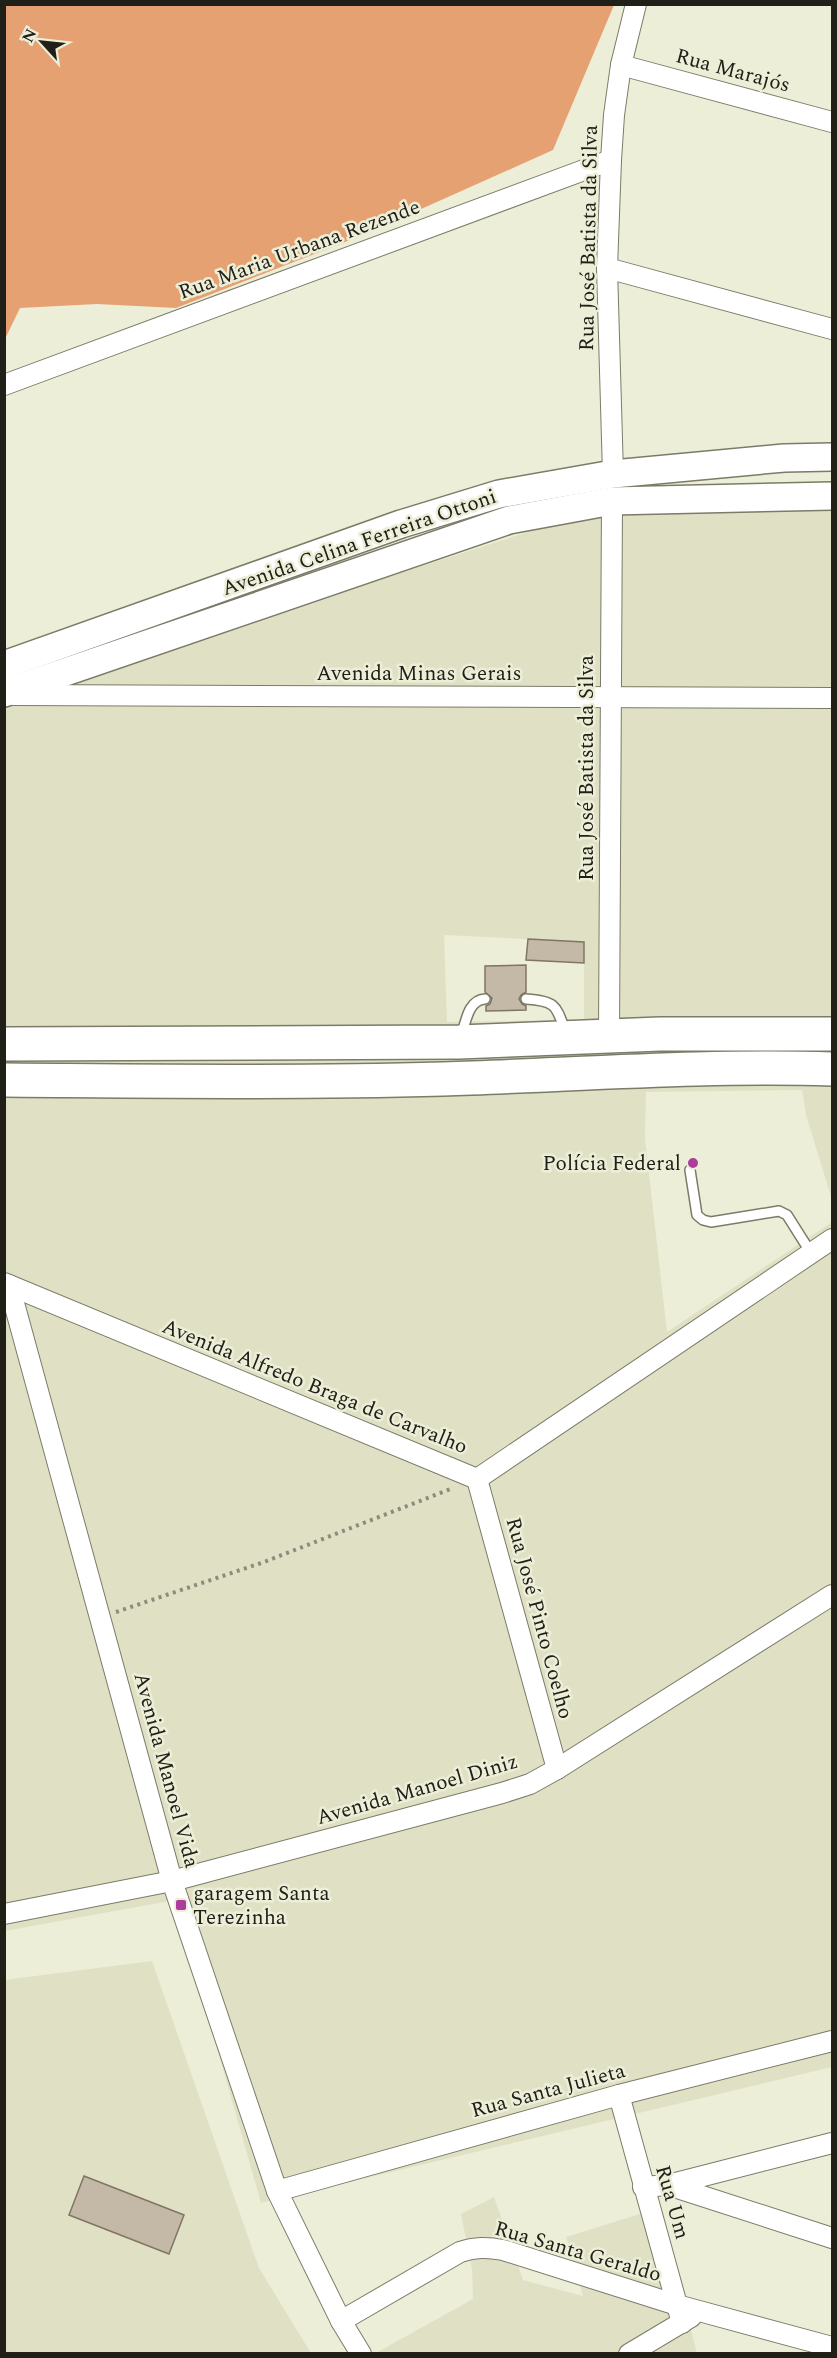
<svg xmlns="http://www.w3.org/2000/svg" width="837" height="2358" viewBox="0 0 837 2358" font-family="Spectral,serif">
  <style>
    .built { fill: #e0e1c4; fill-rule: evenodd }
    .forest { fill: #e6a173 }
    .building { fill: #c4b9a6; stroke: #7f7563; stroke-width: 1.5 }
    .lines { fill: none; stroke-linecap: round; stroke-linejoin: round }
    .lane-casing { stroke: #7b7b68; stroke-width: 12 }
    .street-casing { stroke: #7b7b68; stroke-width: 22 }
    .secondary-casing { stroke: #7b7b68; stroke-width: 30 }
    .highway-casing { stroke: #7b7b68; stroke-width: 36 }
    .path { stroke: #8b8c7c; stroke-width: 4; stroke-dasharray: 3 4.5; stroke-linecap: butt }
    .lane { stroke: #fff; stroke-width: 9 }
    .street { stroke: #fff; stroke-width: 20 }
    .secondary { stroke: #fff; stroke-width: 27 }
    .highway { stroke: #fff; stroke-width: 33 }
    .poi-dot { fill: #ac3d9a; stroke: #edeed8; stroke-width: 2 }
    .labels { text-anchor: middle; stroke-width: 5; stroke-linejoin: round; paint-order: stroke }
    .street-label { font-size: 21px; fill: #202018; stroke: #edeed8 }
    .poi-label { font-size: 21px; fill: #202018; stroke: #edeed8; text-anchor: end }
  </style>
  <rect width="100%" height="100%" fill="#edeed8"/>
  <g class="built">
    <path d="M832,506V1200L806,1115L802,1090L646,1092L645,1138L667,1332L832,1222V2067L261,2203L175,1900L5,1931L4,703L126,661L568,519L626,510ZM444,935L584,942V1020L447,1022Z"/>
    <polygon points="152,1961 259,2268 311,2353 5,2353 4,1980"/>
    <polygon points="494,2197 523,2280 583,2296 566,2237 659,2208 697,2353 374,2354 473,2299 472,2269 461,2214"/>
  </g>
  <polygon class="forest" points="5,4 614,4 614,5 553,150 363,235 176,308 97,304 20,308 5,339"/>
  <g class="building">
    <polygon points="528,939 584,942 584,963 526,960"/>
    <polygon points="526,965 526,992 521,995 519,999 522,1004 526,1006 526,1010 486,1011 486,1006 490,1004 492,998 485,992 485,966"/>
    <polygon points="84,2176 184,2215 169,2254 69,2215"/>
  </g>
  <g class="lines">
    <g class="lane-casing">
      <g id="lane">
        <path d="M526,999C557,1001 556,1006 566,1033"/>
        <path d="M461,1036C466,1022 468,1000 485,999"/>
        <polyline points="690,1170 697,1215 703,1220 711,1222 779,1211 787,1215 811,1253"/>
      </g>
    </g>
    <g class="street-casing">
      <g id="street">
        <polyline points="621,65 832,122"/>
        <polyline points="607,268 832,329"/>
        <polyline points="4,385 611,160"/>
        <polyline points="613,474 607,268 611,160 614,115 621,65 636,4"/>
        <polyline points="13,695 832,698"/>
        <polyline points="609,1035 612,501"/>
        <polyline points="4,1283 477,1479 832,1239"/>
        <polyline points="9,1285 172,1881 277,2191 341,2321 361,2354"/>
        <polyline points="477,1479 557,1769"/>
        <polyline points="4,1914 172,1881 502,1793 530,1784 557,1769 832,1595"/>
        <polyline points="619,2095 682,2323"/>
        <polyline points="668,2185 832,2238"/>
        <polyline points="643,2187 668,2185 832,2143"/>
        <polyline points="277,2191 619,2095 832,2041"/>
        <path d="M341,2321L460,2252C475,2247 487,2247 503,2250L677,2305L832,2347"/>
        <polyline points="629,2354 691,2317"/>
      </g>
    </g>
    <g class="secondary-casing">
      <g id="secondary">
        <polyline points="4,665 401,524 499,494 613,474 784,458 832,457"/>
        <polyline points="4,693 509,520 612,501 832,496"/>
      </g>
    </g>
    <g class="highway-casing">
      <g id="highway">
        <polyline points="4,1044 459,1042 660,1034 832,1034"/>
        <path d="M4,1080C151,1081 297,1083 443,1079C573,1075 703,1065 832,1069"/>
      </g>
    </g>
    <polyline class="path" points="116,1612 264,1562 453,1488"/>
    <use href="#lane" class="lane"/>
    <use href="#street" class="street"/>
    <use href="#secondary" class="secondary"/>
    <use href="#highway" class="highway"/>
  </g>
  <g class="poi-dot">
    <circle cx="693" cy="1163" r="6"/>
    <rect x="175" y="1899" width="12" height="12" rx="3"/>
  </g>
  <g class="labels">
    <g class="street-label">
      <text transform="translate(733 70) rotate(15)" y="7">Rua Marajós</text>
      <text transform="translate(588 238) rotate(-89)" y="7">Rua José Batista da Silva</text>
      <text transform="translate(299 249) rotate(-20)" y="7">Rua Maria Urbana Rezende</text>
      <text transform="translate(359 542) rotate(-19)" y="7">Avenida Celina Ferreira Ottoni</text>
      <text x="419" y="680">Avenida Minas Gerais</text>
      <text transform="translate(586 768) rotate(-90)" y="7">Rua José Batista da Silva</text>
      <text transform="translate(315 1386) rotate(22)" y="7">Avenida Alfredo Braga de Carvalho</text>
      <text transform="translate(540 1618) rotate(75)" y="7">Rua José Pinto Coelho</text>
      <text transform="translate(167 1770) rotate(75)" y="7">Avenida Manoel Vida</text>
      <text transform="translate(417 1789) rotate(-16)" y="7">Avenida Manoel Diniz</text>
      <text transform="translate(548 2090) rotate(-15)" y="7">Rua Santa Julieta</text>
      <text transform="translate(673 2202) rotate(74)" y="7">Rua Um</text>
      <text transform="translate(578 2251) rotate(16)" y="7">Rua Santa Geraldo</text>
    </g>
    <g class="poi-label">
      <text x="681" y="1170">Polícia Federal</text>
      <text x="193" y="1900" text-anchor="start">garagem Santa<tspan x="193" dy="24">Terezinha</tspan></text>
    </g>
  </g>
  <rect width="837" height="2358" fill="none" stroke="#202018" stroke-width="12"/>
  <g transform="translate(42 42) rotate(297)" stroke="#edeed8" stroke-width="4.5" paint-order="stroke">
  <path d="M0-4.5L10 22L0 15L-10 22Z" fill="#202018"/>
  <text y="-9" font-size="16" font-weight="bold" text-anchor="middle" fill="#202018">N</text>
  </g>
</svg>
